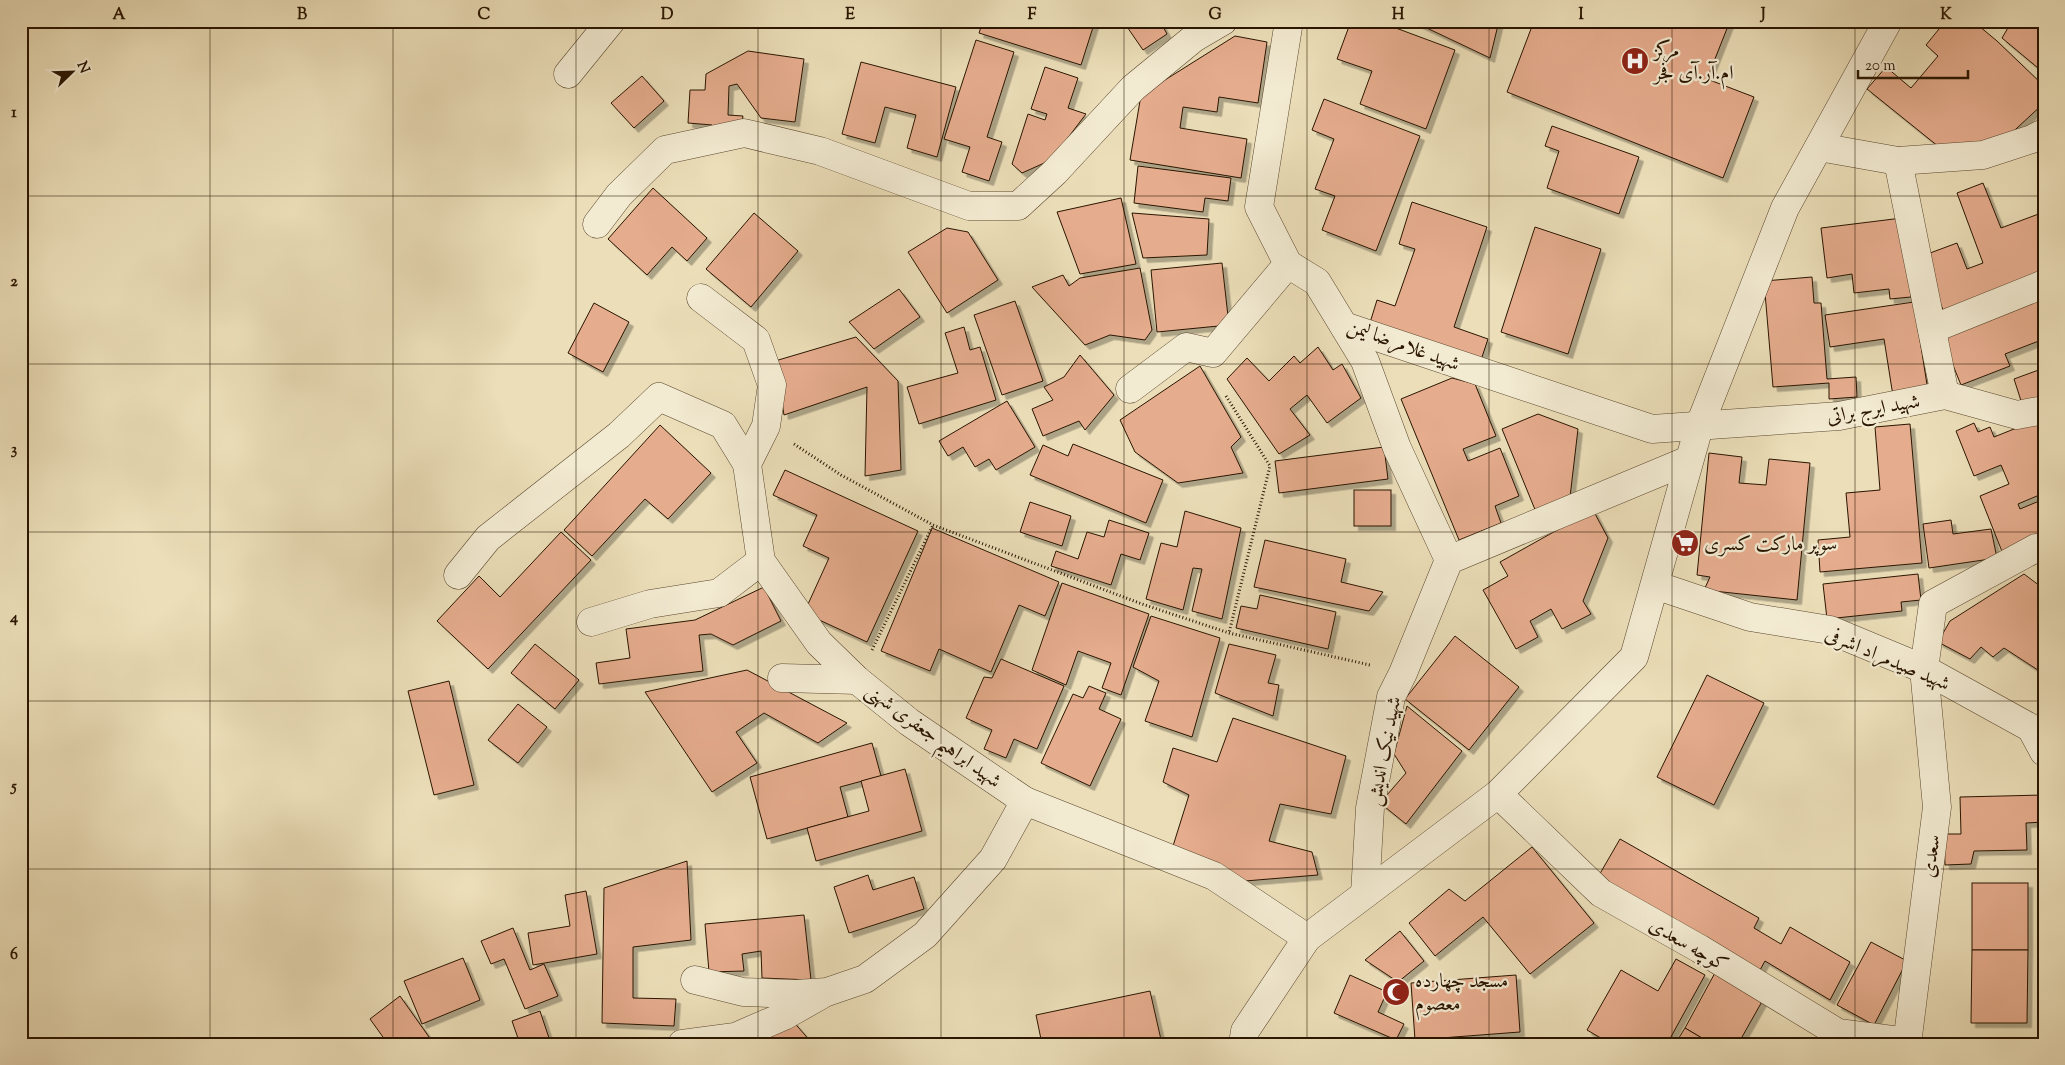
<svg xmlns="http://www.w3.org/2000/svg" width="2065" height="1065" viewBox="0 0 2065 1065" font-family="'Sorts Mill Goudy',Amiri,serif">
  <style>
    .building { fill: #e5ac8d; stroke: #291500; filter: url(#shadow) }
    .lines { fill: none; stroke-linecap: round; stroke-linejoin: round }
    .minor-casing { stroke: #5a472e; stroke-width: 29 }
    .path { stroke: #291500; stroke-width: 3; stroke-dasharray: 1 2.5; stroke-linecap: butt }
    .minor { stroke: #f2ead1; stroke-width: 28 }
    .grid { fill: none; stroke: #291500; stroke-width: 1; stroke-opacity: 0.55 }
    .labels { text-anchor: middle; stroke-width: 4.5; stroke-linejoin: round; paint-order: stroke }
    .poi-label { font-size: 20px; fill: #291500; stroke: #f2ead1; text-anchor: start }
    .street-label { font-size: 20px; fill: #291500; stroke: #f2ead1 }
    .neatline { fill: none; stroke: #291500; stroke-width: 2 }
    .grid-label { font-size: 16px; text-anchor: middle; font-weight: bold; fill: #291500 }
  </style>
  <defs>
    <filter id="shadow"><feDropShadow dx="4.5" dy="4.5" stdDeviation="0" flood-color="#0004"/></filter>
  </defs>
  <rect width="100%" height="100%" fill="#ebdeb8"/>
  <filter id="stains"><feTurbulence type="fractalNoise" baseFrequency=".004" numOctaves="4"/><feColorMatrix values="0 0 0 0 .2 0 0 0 0 .09 0 0 0 0 .02 0 0 0 .5 -.17"/></filter>
  <radialGradient id="worn" r=".72"><stop offset=".6" stop-color="#630" stop-opacity="0"/><stop offset="1" stop-color="#630" stop-opacity=".3"/></radialGradient>
  <g class="building">
    <polygon points="983,21 1095,21 1081,65 979,33"/>
    <polygon points="1123,21 1160,21 1167,34 1143,50"/>
    <polygon points="1351,21 1377,21 1455,50 1426,129 1360,104 1372,71 1337,59"/>
    <polygon points="1412,21 1499,21 1490,58"/>
    <polygon points="1534,21 1730,21 1707,79 1754,97 1723,178 1507,92"/>
    <polygon points="1930,21 1973,21 1997,41 2044,86 2044,103 2003,141 1944,151 1867,89 1886,67 1911,88 1938,56 1926,45 1939,29"/>
    <polygon points="2012,21 2044,21 2044,73 2002,38"/>
    <polygon points="1235,36 1267,42 1258,103 1219,97 1217,112 1183,107 1180,128 1247,139 1241,178 1130,160 1141,95"/>
    <polygon points="976,40 1014,52 987,137 1002,142 989,181 962,172 970,147 944,139"/>
    <polygon points="748,51 804,59 795,122 761,118 737,84 729,86 728,115 743,116 741,129 711,137 712,125 688,123 690,90 705,90 706,74"/>
    <polygon points="861,62 956,87 937,157 907,148 916,115 885,107 875,143 842,134"/>
    <polygon points="1045,67 1078,78 1068,108 1086,114 1051,160 1022,173 1012,164 1028,114 1045,120 1047,114 1031,109"/>
    <polygon points="642,76 664,101 634,128 611,103"/>
    <polygon points="1324,99 1420,136 1376,251 1322,230 1335,196 1315,189 1334,139 1312,130"/>
    <polygon points="1552,126 1639,157 1619,214 1547,188 1559,151 1545,146"/>
    <polygon points="1138,166 1231,178 1228,201 1205,198 1203,212 1134,203"/>
    <polygon points="1983,183 2001,228 2044,212 2044,271 1943,310 1922,256 1957,243 1967,269 1983,263 1957,193"/>
    <polygon points="653,188 707,238 687,261 672,247 647,275 608,239"/>
    <polygon points="1121,198 1136,264 1080,274 1057,212"/>
    <polygon points="1412,202 1487,227 1454,327 1488,339 1480,363 1369,326 1377,300 1395,306 1415,249 1399,244"/>
    <polygon points="754,213 798,251 751,307 706,269"/>
    <polygon points="1132,213 1209,219 1207,255 1143,258"/>
    <polygon points="1902,218 1911,297 1890,299 1889,289 1854,293 1852,274 1827,278 1821,228"/>
    <polygon points="1535,227 1601,249 1568,354 1501,332"/>
    <polygon points="947,228 968,232 998,280 947,313 908,252"/>
    <polygon points="1222,263 1229,325 1157,332 1151,270"/>
    <polygon points="1140,268 1152,330 1145,340 1110,335 1085,345 1032,287 1063,275 1069,286 1080,278"/>
    <polygon points="1812,277 1814,303 1821,303 1827,379 1856,377 1857,397 1829,399 1829,383 1773,387 1764,281"/>
    <polygon points="899,289 920,317 874,349 849,322"/>
    <polygon points="2044,298 2044,339 2005,354 2010,366 1961,385 1942,338"/>
    <polygon points="1015,301 1043,381 1002,395 974,315"/>
    <polygon points="1914,302 1928,391 1893,396 1884,339 1830,347 1825,315"/>
    <polygon points="594,303 629,322 603,372 568,353"/>
    <polygon points="964,327 970,350 980,347 996,400 919,424 907,387 958,373 945,333"/>
    <polygon points="856,337 898,381 901,470 865,476 867,387 784,415 775,361"/>
    <polygon points="1318,347 1333,370 1342,364 1361,398 1327,423 1307,395 1290,409 1310,435 1279,454 1227,379 1247,358 1269,381 1294,356 1300,363"/>
    <polygon points="1080,355 1114,395 1085,430 1079,421 1043,436 1032,409 1053,400 1044,387 1064,377"/>
    <polygon points="1200,366 1241,437 1231,447 1243,473 1178,483 1135,452 1120,420"/>
    <polygon points="2044,368 2044,403 2024,410 2014,379"/>
    <polygon points="1452,378 1475,384 1496,436 1463,449 1468,461 1500,448 1519,496 1495,506 1501,523 1459,540 1401,399"/>
    <polygon points="1007,401 1035,447 996,470 989,459 975,467 963,447 948,456 939,441"/>
    <polygon points="1538,414 1578,429 1570,497 1536,512 1502,429"/>
    <polygon points="2044,417 2044,493 2018,504 2020,509 2044,499 2044,543 2005,559 1980,496 2009,484 2001,465 1974,476 1956,431 1974,423 1978,432 1990,427 1994,437"/>
    <polygon points="1910,424 1922,563 1820,572 1818,540 1850,537 1846,493 1880,490 1875,427"/>
    <polygon points="660,425 711,473 668,519 645,499 592,556 564,530"/>
    <polygon points="1073,444 1163,480 1146,523 1030,475 1043,445 1068,456"/>
    <polygon points="1384,447 1388,479 1279,493 1275,461"/>
    <polygon points="1709,453 1742,457 1739,483 1766,485 1769,459 1810,463 1797,600 1704,590 1710,577 1697,575"/>
    <polygon points="785,470 918,531 867,642 804,613 829,558 803,546 817,515 773,495"/>
    <rect x="1354" y="490" width="37" height="36"/>
    <polygon points="1030,502 1071,516 1062,546 1020,532"/>
    <polygon points="1593,510 1608,538 1583,601 1591,614 1562,629 1551,609 1530,621 1538,637 1516,649 1483,590 1508,576 1500,562"/>
    <polygon points="1185,511 1241,528 1222,619 1192,611 1202,569 1193,568 1183,610 1146,599 1161,543 1177,547"/>
    <polygon points="1109,520 1149,533 1140,560 1121,554 1111,585 1051,566 1056,551 1078,559 1087,532 1104,537"/>
    <polygon points="1951,520 1953,534 1991,529 1997,558 1929,568 1923,524"/>
    <polygon points="932,528 1059,582 1045,616 1019,605 991,672 939,649 930,671 881,651"/>
    <polygon points="561,532 591,560 488,669 437,621 479,576 500,597"/>
    <polygon points="1265,540 1346,559 1341,582 1383,592 1369,611 1254,587"/>
    <polygon points="1918,574 1921,600 1901,602 1902,611 1827,619 1823,584"/>
    <polygon points="2024,574 2044,589 2044,674 2004,648 1993,657 1981,647 1970,659 1938,642 1950,621"/>
    <polygon points="1062,583 1149,614 1121,695 1102,688 1111,663 1078,651 1066,685 1032,670"/>
    <polygon points="764,587 781,621 733,645 711,634 699,635 703,671 599,684 596,663 630,658 626,629 695,620"/>
    <polygon points="1260,595 1336,612 1328,649 1236,628 1241,606 1257,609"/>
    <polygon points="1151,616 1220,638 1192,737 1145,721 1159,681 1133,667"/>
    <polygon points="1455,636 1519,687 1469,750 1405,699"/>
    <polygon points="535,644 579,680 555,709 511,673"/>
    <polygon points="1229,644 1276,655 1268,683 1279,685 1273,716 1215,693"/>
    <polygon points="1001,659 1064,686 1037,749 1014,739 1006,758 984,749 992,730 966,718 984,677 992,678"/>
    <polygon points="747,670 847,723 818,743 764,713 736,732 757,763 712,792 645,692"/>
    <polygon points="1707,675 1764,703 1714,805 1657,777"/>
    <polygon points="449,681 474,785 434,795 408,691"/>
    <polygon points="1089,686 1106,693 1099,709 1121,719 1090,786 1041,763 1073,694 1083,698"/>
    <polygon points="518,704 547,727 518,763 488,740"/>
    <polygon points="1407,706 1462,751 1406,824 1380,803 1406,773 1394,754"/>
    <polygon points="1233,718 1346,756 1331,814 1280,804 1269,841 1312,852 1318,875 1245,881 1173,846 1189,795 1163,782 1173,748 1217,762"/>
    <polygon points="872,743 881,776 840,787 848,817 767,839 750,777"/>
    <polygon points="905,769 922,831 816,861 807,828 869,811 861,781"/>
    <polygon points="2044,795 2044,822 2026,823 2027,850 1974,851 1971,864 1945,865 1944,834 1961,834 1960,797"/>
    <polygon points="1620,839 1759,918 1754,928 1781,944 1790,927 1850,962 1830,1000 1765,961 1760,970 1598,877"/>
    <polygon points="1532,847 1594,923 1530,974 1483,917 1435,956 1409,923 1449,889 1465,901"/>
    <polygon points="687,861 691,940 633,947 633,998 676,999 674,1026 602,1023 604,888"/>
    <polygon points="868,875 873,890 914,877 924,909 849,933 834,887"/>
    <rect x="1972" y="883" width="56" height="67"/>
    <polygon points="586,891 597,954 533,965 528,933 570,926 565,895"/>
    <polygon points="804,915 811,980 762,978 761,951 742,954 744,971 709,972 705,924"/>
    <polygon points="513,928 530,970 544,964 558,996 525,1009 504,959 491,964 481,941"/>
    <polygon points="1400,931 1424,961 1398,982 1365,960"/>
    <polygon points="1871,942 1907,961 1874,1025 1837,1005"/>
    <polygon points="1972,950 2028,950 2027,1023 1971,1023"/>
    <polygon points="463,958 480,1000 422,1024 404,981"/>
    <polygon points="1676,959 1705,975 1667,1044 1611,1044 1587,1030 1621,970 1658,991"/>
    <polygon points="1716,971 1764,998 1742,1037 1754,1044 1712,1044 1685,1028"/>
    <polygon points="1350,975 1387,992 1378,1012 1404,1024 1396,1040 1334,1013"/>
    <polygon points="1516,975 1520,1032 1415,1040 1411,983"/>
    <polygon points="1150,991 1162,1044 1042,1044 1036,1015"/>
    <polygon points="400,996 434,1044 388,1044 370,1019"/>
    <polygon points="540,1011 551,1044 520,1044 512,1021"/>
    <polygon points="791,1019 812,1043 763,1044"/>
    <polygon points="1685,1028 1712,1044 1675,1044"/>
    <polygon points="889,1039 894,1044 884,1044"/>
  </g>
  <g class="lines">
    <g class="minor-casing">
      <g id="minor">
        <polyline points="1289,21 1259,207 1288,264 1317,282 1365,361 1397,448 1449,560"/>
        <polyline points="568,74 611,21"/>
        <polyline points="1819,147 1898,161 1983,155 2032,139 2044,133"/>
        <polyline points="1898,161 1945,395"/>
        <polyline points="597,224 619,195 665,150 744,133 820,151 969,206 1018,206 1055,172 1133,88 1194,38 1223,21"/>
        <polyline points="701,298 756,340 772,385 766,426 747,464 761,561 819,643 857,680 909,722 1025,801 1214,876 1307,938"/>
        <polyline points="1344,326 1652,429 1839,416 1945,395 2017,415 2044,410"/>
        <polyline points="1932,329 2044,284"/>
        <polyline points="1130,389 1186,347 1213,353 1288,264"/>
        <polyline points="458,575 488,538 619,435 659,397 723,425 747,464"/>
        <polyline points="1655,585 1750,617 1830,630 1924,669 2031,728 2044,752"/>
        <polyline points="591,622 650,604 719,593 761,561"/>
        <polyline points="782,678 857,680"/>
        <polyline points="1498,794 1601,893 1700,949 1838,1033 1908,1042"/>
        <polyline points="1365,894 1370,808 1391,697 1403,673 1449,560 1689,460"/>
        <polyline points="695,980 743,992 796,994 827,992 865,979 925,935 993,859 1025,801"/>
        <polyline points="682,1044 735,1037 784,1016 821,995"/>
        <polyline points="1243,1044 1245,1031 1307,938 1498,794 1634,657 1699,427 1785,208 1888,21"/>
        <polyline points="1907,1044 1937,807 1924,669 1933,604 2036,548"/>
      </g>
    </g>
    <g class="path">
      <polyline points="1226,396 1270,466 1229,633"/>
      <polyline points="794,444 841,475 933,525 1142,604 1229,633 1370,665"/>
      <polyline points="872,650 933,525"/>
    </g>
    <use href="#minor" class="minor"/>
  </g>
  <path class="grid" d="M210,21V1044M393,21V1044M576,21V1044M758,21V1044M941,21V1044M1124,21V1044M1307,21V1044M1489,21V1044M1672,21V1044M1855,21V1044M21,196H2044M21,364H2044M21,532H2044M21,701H2044M21,869H2044"/>
  <defs>
    <g id="hospital-disc" transform="scale(1.4375)"><circle r="9.5" fill="#8f2418" stroke="#f2ead1"/><path d="M-5-5h3v3.5h4V-5h3V5h-3V1.5h-4V5h-3Z" fill="#fff"/></g>
    <g id="supermarket-disc" transform="scale(1.4375)"><circle r="9.5" fill="#8f2418" stroke="#f2ead1"/><path d="M-6-5.5h2.5l.6 2H6L4.5 2H-2.5L-4.4-4H-6ZM-1.5 3.2a1.3 1.3 0 1 0 .1 0ZM3 3.2a1.3 1.3 0 1 0 .1 0Z" fill="#fff"/></g>
    <g id="mosque-disc" transform="scale(1.4375)"><circle r="9.5" fill="#8f2418" stroke="#f2ead1"/><path d="M3.5-4.9A6 6 0 1 0 3.5 4.9A5 5 0 1 1 3.5-4.9Z" fill="#fff"/></g>
  </defs>
  <g fill-rule="evenodd">
    <use href="#hospital-disc" x="1635" y="61"/>
    <use href="#supermarket-disc" x="1685" y="543"/>
    <use href="#mosque-disc" x="1396" y="992"/>
  </g>
  <g class="labels">
    <g class="poi-label">
      <text x="1654" y="56">مرکز<tspan x="1654" dy="23">ام.آر.آی فجر</tspan></text>
      <text x="1704" y="550">سوپر مارکت کسری</text>
      <text x="1415" y="987">مسجد چهارده<tspan x="1415" dy="23">معصوم</tspan></text>
    </g>
    <g class="street-label">
      <text transform="translate(1404 344) rotate(20)" y="7">شهید غلامرضا لیمن</text>
      <text transform="translate(1873 408) rotate(-10)" y="7">شهید ایرج براتی</text>
      <text transform="translate(1888 658) rotate(23)" y="7">شهید صیدمراد اشرفی</text>
      <text transform="translate(934 735) rotate(36)" y="7">شهید ابراهیم جعفری شهنی</text>
      <text transform="translate(1383 751) rotate(-79)" y="7">شهید نیک اندیش</text>
      <text transform="translate(1930 856) rotate(-82)" y="7">سعدی</text>
      <text transform="translate(1689 944) rotate(30)" y="7">کوچه سعدی</text>
    </g>
  </g>
  <rect width="2065" height="1065" fill="none" stroke="#ebdeb8" stroke-width="55"/>
  <g transform="translate(72 72) rotate(67)" stroke="#f2ead1" stroke-width="4" paint-order="stroke">
  <path d="M0-4L9 19L0 12L-9 19Z" fill="#291500"/>
  <text y="-8" font-size="14" font-weight="bold" text-anchor="middle" fill="#291500">N</text>
  </g>
  <path d="M1858 70v8h110v-8" fill="none" stroke="#291500" stroke-width="2.5"/>
  <text x="1865" y="70" font-size="15" fill="#291500" stroke="#f2ead1" stroke-width="4" paint-order="stroke">20 m</text>
  <rect x="28" y="28" width="2010" height="1010" class="neatline"/>
  <g class="grid-label">
    <text x="119" y="19">A</text>
    <text x="302" y="19">B</text>
    <text x="484" y="19">C</text>
    <text x="667" y="19">D</text>
    <text x="850" y="19">E</text>
    <text x="1032" y="19">F</text>
    <text x="1215" y="19">G</text>
    <text x="1398" y="19">H</text>
    <text x="1581" y="19">I</text>
    <text x="1763" y="19">J</text>
    <text x="1946" y="19">K</text>
    <text x="14" y="117">1</text>
    <text x="14" y="286">2</text>
    <text x="14" y="454">3</text>
    <text x="14" y="622">4</text>
    <text x="14" y="791">5</text>
    <text x="14" y="959">6</text>
  </g>
  <rect width="100%" height="100%" filter="url(#stains)"/>
  <rect width="100%" height="100%" fill="url(#worn)"/>
</svg>
